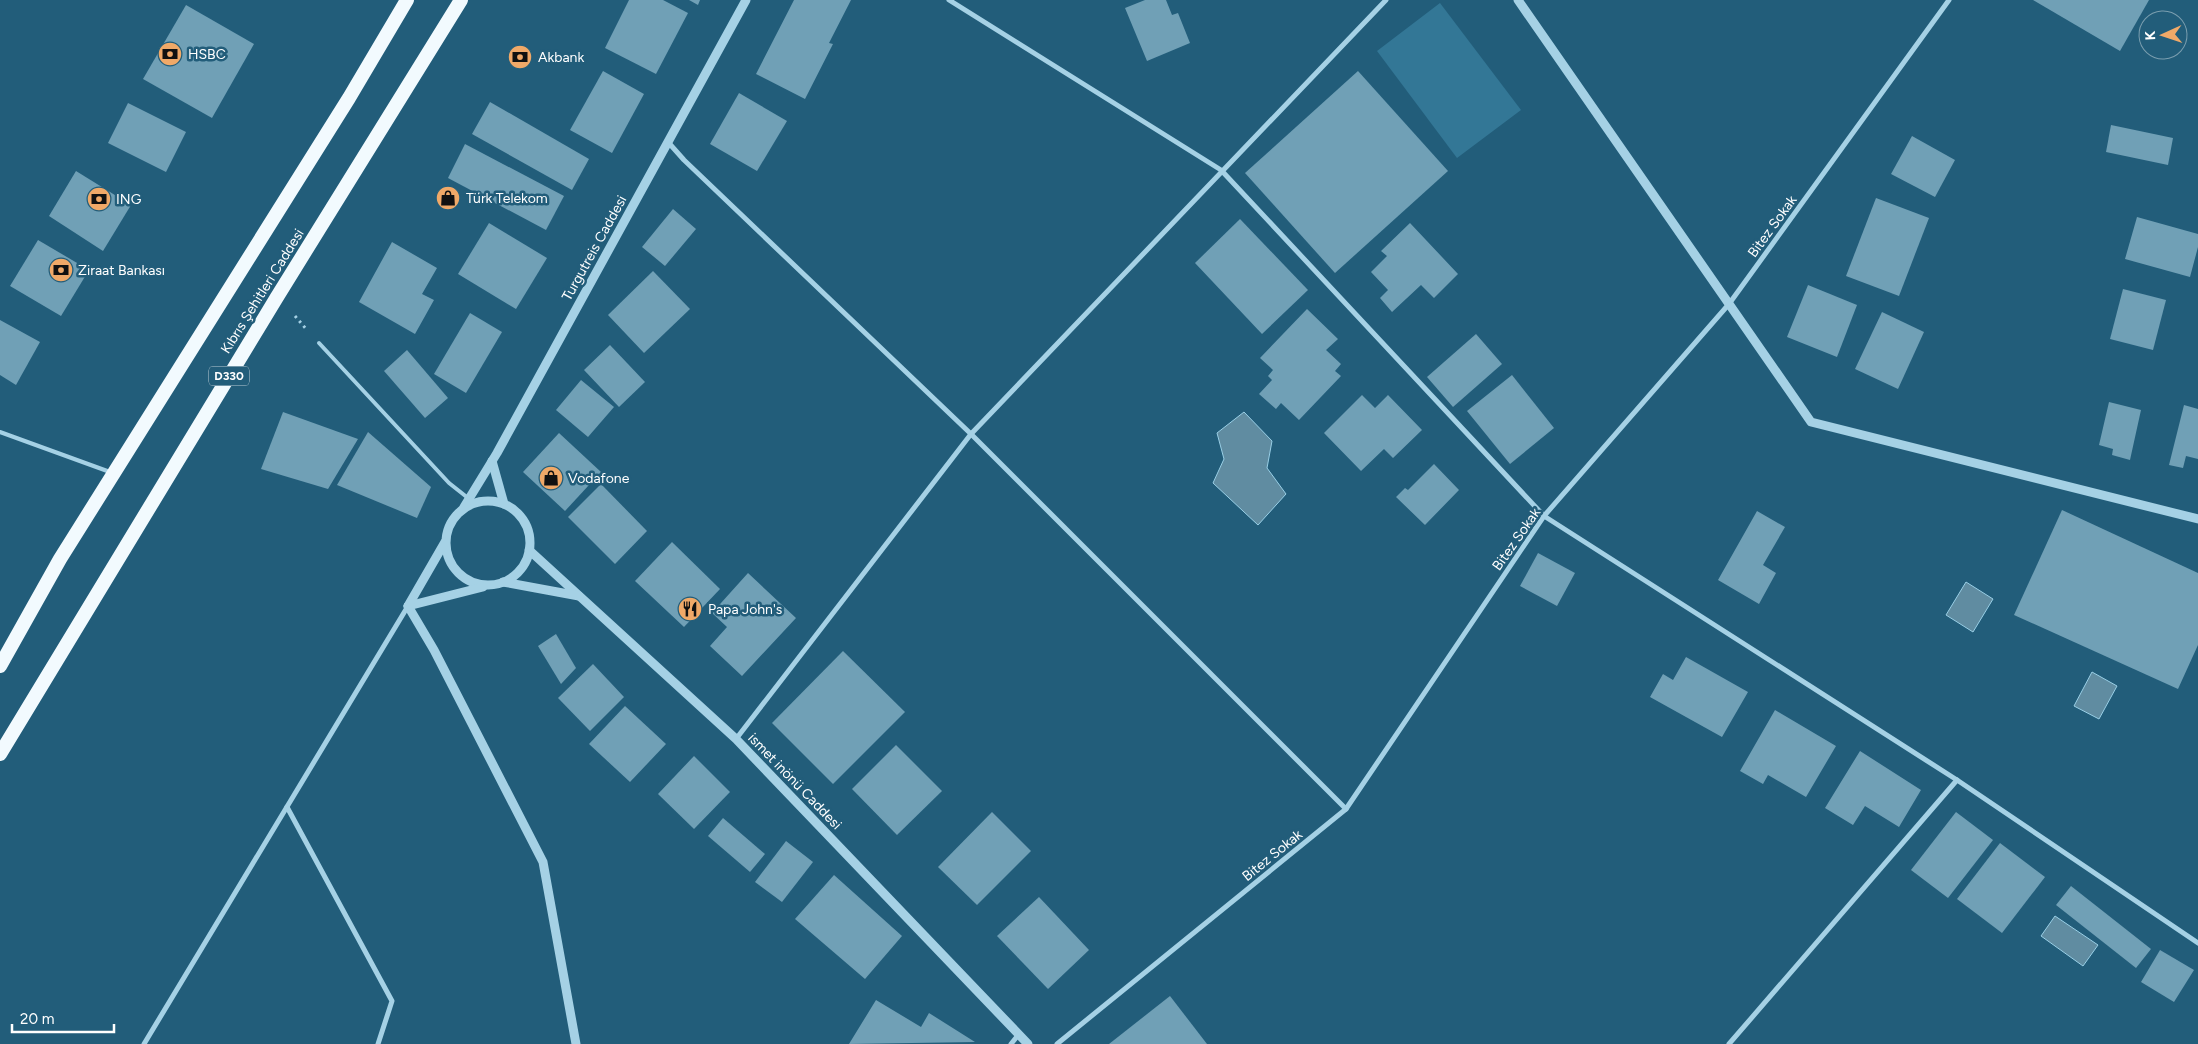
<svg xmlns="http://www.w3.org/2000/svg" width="2198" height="1044" viewBox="0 0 2198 1044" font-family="Figtree,sans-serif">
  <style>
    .green { fill: #337796 }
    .water { fill: #608ca1; stroke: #99cfe6 }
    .building { fill: #70a0b6 }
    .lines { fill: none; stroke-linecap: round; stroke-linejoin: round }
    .path { stroke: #a5d1e5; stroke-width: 3; stroke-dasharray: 2.5 4; stroke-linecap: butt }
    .service { stroke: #a5d1e5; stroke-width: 4 }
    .minor { stroke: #a5d1e5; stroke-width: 5 }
    .tertiary { stroke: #a5d1e5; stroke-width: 9 }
    .trunk { stroke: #f2fafe; stroke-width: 14 }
    .labels { text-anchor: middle; stroke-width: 5; stroke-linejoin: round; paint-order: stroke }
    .shield { fill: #225d7a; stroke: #bdced7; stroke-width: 1 }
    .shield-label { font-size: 12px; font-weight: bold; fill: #fff }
    .poi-label { font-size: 14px; fill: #fff; stroke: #225d7a; text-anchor: start }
    .street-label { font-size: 14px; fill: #fff; stroke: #225d7a }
  </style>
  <rect width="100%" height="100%" fill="#225d7a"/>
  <polygon class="green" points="1440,3 1521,110 1457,158 1377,51"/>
  <g class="water">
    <polygon points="1244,412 1272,441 1267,468 1286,494 1258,525 1213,483 1224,459 1217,433"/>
    <polygon points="1966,582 1993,599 1973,632 1946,615"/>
    <polygon points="2092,672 2117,686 2099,719 2074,706"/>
    <polygon points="2055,916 2098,945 2083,966 2041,936"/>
  </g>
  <g class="building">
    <polygon points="629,0 663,0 688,13 656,74 605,48"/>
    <polygon points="689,0 700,0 698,5"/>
    <polygon points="794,0 851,0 829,43 833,44 805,99 756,74"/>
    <polygon points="1145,0 1166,0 1172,15 1178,13 1190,43 1147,61 1125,8"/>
    <polygon points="2033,0 2149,0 2120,51"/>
    <polygon points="186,5 254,44 212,118 143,79"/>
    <polygon points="603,71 644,94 612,153 570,130"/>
    <polygon points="1358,71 1448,171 1335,273 1245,173"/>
    <polygon points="739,93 787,121 757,171 710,144"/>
    <polygon points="490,102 589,159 572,190 472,134"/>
    <polygon points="128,103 186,132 166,172 108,143"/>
    <polygon points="2111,125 2173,138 2168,165 2106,152"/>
    <polygon points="1912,136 1955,160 1935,197 1891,174"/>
    <polygon points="465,144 564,196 546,230 448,178"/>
    <polygon points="76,171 131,205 103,251 49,216"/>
    <polygon points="1876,198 1929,218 1899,296 1846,276"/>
    <polygon points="673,209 696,229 665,266 642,247"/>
    <polygon points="2137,217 2198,234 2198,247 2190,277 2125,259"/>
    <polygon points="1240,219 1308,290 1262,334 1195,263"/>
    <polygon points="489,223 547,258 516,309 458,274"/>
    <polygon points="1410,223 1458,274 1434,298 1421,285 1392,312 1380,298 1388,290 1371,272 1387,256 1381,251"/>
    <polygon points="38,240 89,270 61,316 10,286"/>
    <polygon points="392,242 437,268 422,294 434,300 415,334 359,302"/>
    <polygon points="653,271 690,309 644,353 608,315"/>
    <polygon points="1808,285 1857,305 1837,357 1787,337"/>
    <polygon points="2123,289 2166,300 2153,350 2110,339"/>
    <polygon points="1307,309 1338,339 1326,350 1341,364 1335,371 1341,376 1299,420 1281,403 1276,409 1259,394 1272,380 1268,376 1273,370 1260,358"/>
    <polygon points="1882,312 1924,332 1898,389 1855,369"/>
    <polygon points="470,313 502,332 466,393 434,374"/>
    <polygon points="0,320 40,342 16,385 0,375"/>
    <polygon points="1476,334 1502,364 1453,407 1427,377"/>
    <polygon points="610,345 645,382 619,407 584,370"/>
    <polygon points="407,350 448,398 425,418 384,371"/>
    <polygon points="1512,375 1554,428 1510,464 1467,411"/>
    <polygon points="581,380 614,407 588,437 556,410"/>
    <polygon points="1362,395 1375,408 1388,395 1422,430 1393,458 1384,449 1361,471 1324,433"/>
    <polygon points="2109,402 2141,410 2130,460 2112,455 2113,449 2099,445"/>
    <polygon points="2184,405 2198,409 2198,459 2186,456 2183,468 2169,465"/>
    <polygon points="283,412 358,439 328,489 261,469"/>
    <polygon points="368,432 431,487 417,518 337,485"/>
    <polygon points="559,433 601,472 565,511 523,472"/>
    <polygon points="1434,464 1459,490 1425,525 1396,497 1405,488 1408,490"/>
    <polygon points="601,484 647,531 615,564 568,517"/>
    <polygon points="2062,510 2198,573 2198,645 2178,689 2014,615"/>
    <polygon points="1757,511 1785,527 1763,565 1776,573 1759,604 1718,580"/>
    <polygon points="672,542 720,589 684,627 635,581"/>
    <polygon points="1538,553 1575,573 1557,606 1520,586"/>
    <polygon points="748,573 796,618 742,676 710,646 727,627 712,613"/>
    <polygon points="556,634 576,668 561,684 538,646"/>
    <polygon points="843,651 905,712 833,784 772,723"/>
    <polygon points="1686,657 1748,692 1722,737 1650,697 1663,674 1673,680"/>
    <polygon points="593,664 624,697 590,731 558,698"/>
    <polygon points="625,706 666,744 630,782 589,744"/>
    <polygon points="1775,710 1836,746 1806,797 1768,775 1763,784 1740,771"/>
    <polygon points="896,745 942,791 897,835 852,789"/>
    <polygon points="1860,751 1921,790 1899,827 1865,806 1853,825 1825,808"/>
    <polygon points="694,756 730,792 694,829 658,794"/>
    <polygon points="992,812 1031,851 977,905 938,867"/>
    <polygon points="1956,812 1993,840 1948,898 1911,870"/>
    <polygon points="723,818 765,854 750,872 708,836"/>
    <polygon points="786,841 813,862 782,902 755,882"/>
    <polygon points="2000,843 2045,877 2002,933 1957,899"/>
    <polygon points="834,875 902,936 865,979 795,919"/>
    <polygon points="2071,886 2151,949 2136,968 2056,905"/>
    <polygon points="1039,897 1089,950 1048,989 997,936"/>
    <polygon points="2160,950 2194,970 2174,1002 2141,982"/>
    <polygon points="1170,996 1207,1044 1109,1044"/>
    <polygon points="876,1000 921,1027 929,1013 975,1042 849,1044"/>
  </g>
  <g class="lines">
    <polyline class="path" points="295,316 307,330"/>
    <g class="service">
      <polyline points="319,343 449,483 468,498"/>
      <polyline points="0,432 110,472"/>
    </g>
    <g class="minor">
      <polyline points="949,0 1221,170 1544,516 1957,780 2198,943"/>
      <polyline points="668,142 684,160 971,434 1346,809"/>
      <polyline points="736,739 971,434 1386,0"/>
      <polyline points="287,807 392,1001 378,1044"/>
      <polyline points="144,1044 408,606"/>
      <polyline points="1011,1044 1019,1034"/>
      <polyline points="1057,1044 1346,809 1544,516 1729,304 1949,0"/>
      <polyline points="1729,1044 1957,780"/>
    </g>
    <g class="tertiary">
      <polyline points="1518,0 1811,422 2198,519"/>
      <polyline points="492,461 504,504"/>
      <circle cx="488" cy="543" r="42"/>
      <polyline points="464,507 497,453 746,0"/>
      <polyline points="529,550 736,739 1028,1044"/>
      <polyline points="503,582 579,596"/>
      <polyline points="408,606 434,650 543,862 576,1044"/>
      <polyline points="408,606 483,587"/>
      <polyline points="408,606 445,542"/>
    </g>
    <g class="trunk">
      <polyline points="0,666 60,559 349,98 407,0"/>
      <polyline points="0,754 277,297 461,0"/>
    </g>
  </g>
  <defs>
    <g id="bank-disc" transform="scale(1.25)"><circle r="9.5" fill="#f0a968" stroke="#225d7a"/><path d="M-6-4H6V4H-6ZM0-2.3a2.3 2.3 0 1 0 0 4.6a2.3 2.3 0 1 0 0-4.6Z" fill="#111"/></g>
    <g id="shop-disc" transform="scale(1.25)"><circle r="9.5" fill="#f0a968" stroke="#225d7a"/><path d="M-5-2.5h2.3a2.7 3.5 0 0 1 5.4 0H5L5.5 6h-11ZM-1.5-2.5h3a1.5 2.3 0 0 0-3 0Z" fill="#111"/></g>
    <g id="restaurant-disc" transform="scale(1.25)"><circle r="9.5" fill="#f0a968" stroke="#225d7a"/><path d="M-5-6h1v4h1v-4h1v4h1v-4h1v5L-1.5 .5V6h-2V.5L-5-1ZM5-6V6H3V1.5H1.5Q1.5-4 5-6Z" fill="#111"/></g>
  </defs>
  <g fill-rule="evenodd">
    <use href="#bank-disc" x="170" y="54"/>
    <use href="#bank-disc" x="520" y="57"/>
    <use href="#shop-disc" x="448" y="198"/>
    <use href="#bank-disc" x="99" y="199"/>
    <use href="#bank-disc" x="61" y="270"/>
    <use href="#shop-disc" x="551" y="478"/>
    <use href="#restaurant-disc" x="690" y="609"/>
  </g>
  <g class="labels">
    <rect class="shield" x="209" y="366.5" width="40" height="19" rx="4"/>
    <g class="shield-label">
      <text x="229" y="380">D330</text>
    </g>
    <g class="poi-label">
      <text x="188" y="59">HSBC</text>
      <text x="538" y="62">Akbank</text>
      <text x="466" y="203">Türk Telekom</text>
      <text x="116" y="204">ING</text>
      <text x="78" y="275">Ziraat Bankası</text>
      <text x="568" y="483">Vodafone</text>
      <text x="708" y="614">Papa John's</text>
    </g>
    <g class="street-label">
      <text transform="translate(1772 226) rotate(-54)" y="5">Bitez Sokak</text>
      <text transform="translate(594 248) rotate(-61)" y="5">Turgutreis Caddesi</text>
      <text transform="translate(262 291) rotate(-58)" y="5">Kıbrıs Şehitleri Caddesi</text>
      <text transform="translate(1516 539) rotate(-55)" y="5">Bitez Sokak</text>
      <text transform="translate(795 781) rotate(46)" y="5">ismet inönü Caddesi</text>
      <text transform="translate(1272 855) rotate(-39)" y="5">Bitez Sokak</text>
    </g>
  </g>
  <g transform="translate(2163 35) rotate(267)"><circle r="24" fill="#225d7a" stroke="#7a9eaf"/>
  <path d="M0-4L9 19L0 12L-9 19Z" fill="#f0a968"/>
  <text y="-8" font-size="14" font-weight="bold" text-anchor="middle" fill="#ffffff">K</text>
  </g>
  <path d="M12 1024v8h102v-8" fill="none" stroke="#ffffff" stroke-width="2.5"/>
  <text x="20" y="1024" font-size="15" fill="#ffffff" stroke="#225d7a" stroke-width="4" paint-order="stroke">20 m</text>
</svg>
